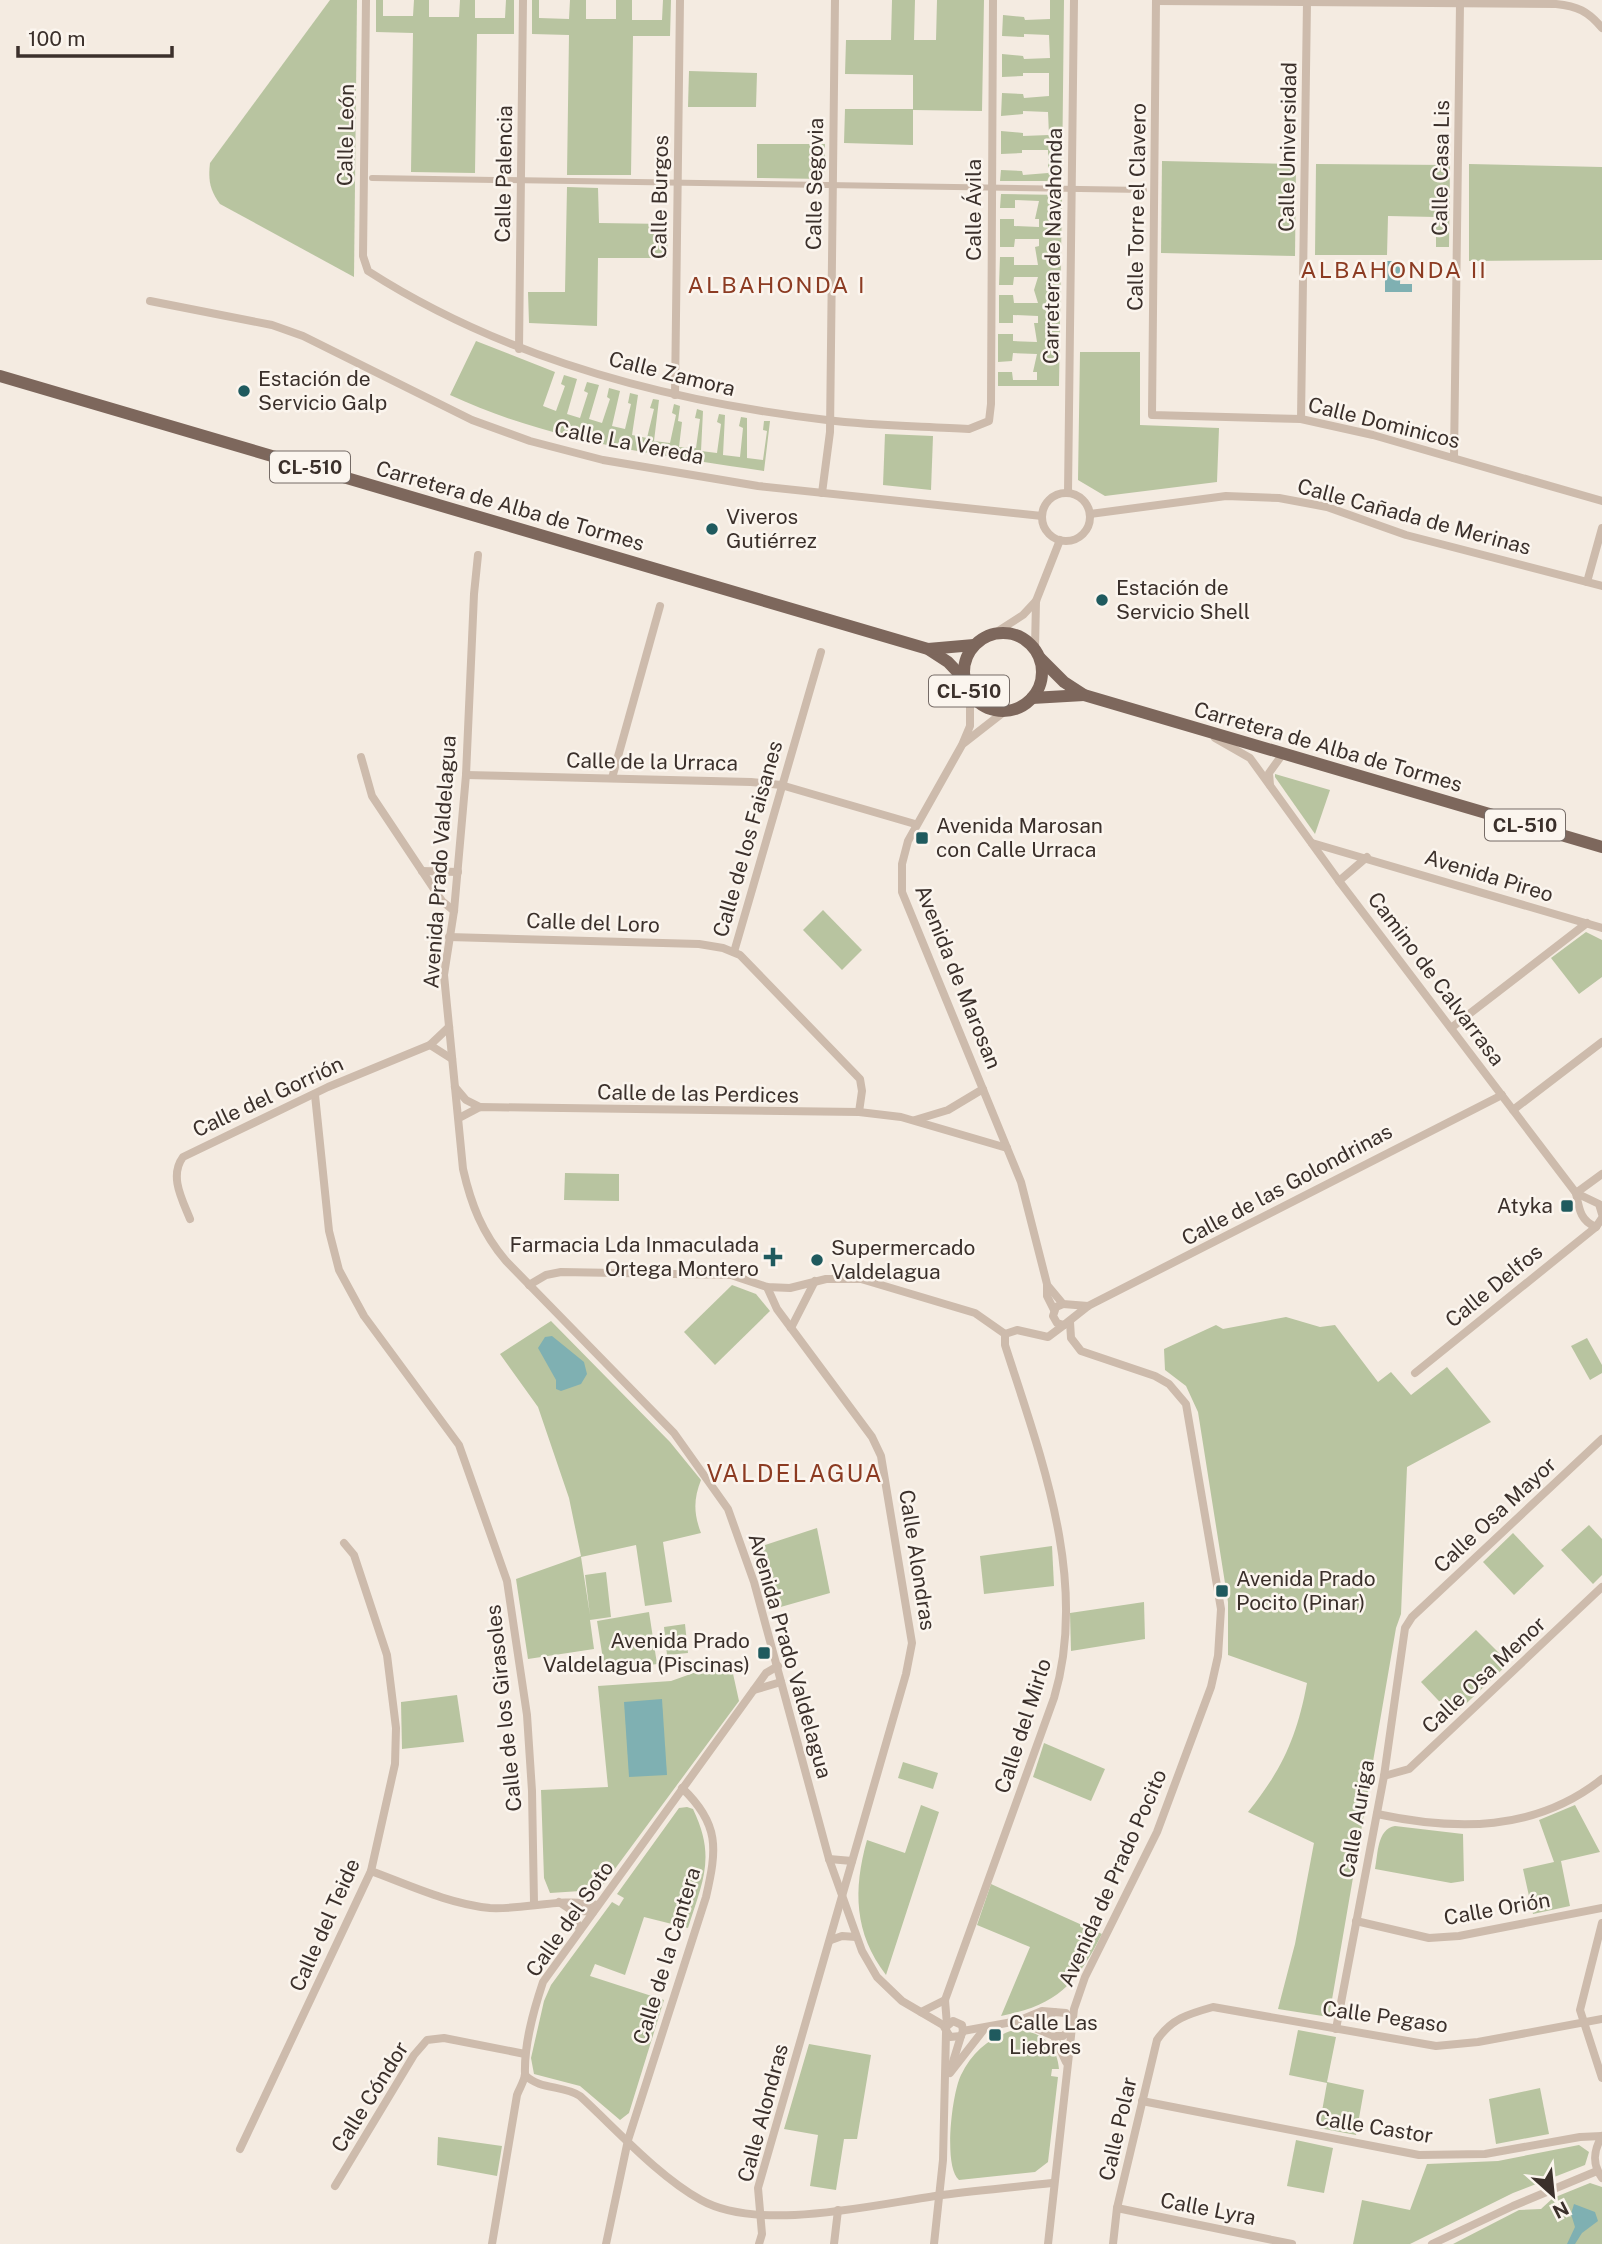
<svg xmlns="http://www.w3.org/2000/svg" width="1602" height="2244" viewBox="0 0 1602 2244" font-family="'Public Sans',sans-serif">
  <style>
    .green { fill: #b8c4a0 }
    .water { fill: #7fb0b2 }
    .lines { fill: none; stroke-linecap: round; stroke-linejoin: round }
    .pedestrian { stroke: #cdbbac; stroke-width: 6 }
    .minor { stroke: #cdbbac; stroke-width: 8 }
    .primary { stroke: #7d675c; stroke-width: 12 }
    .poi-dot { fill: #1f5a5e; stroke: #fbf5ee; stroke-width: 2.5 }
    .labels { text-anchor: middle; stroke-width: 5; stroke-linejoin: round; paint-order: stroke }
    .shield { fill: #fbf5ee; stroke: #756b66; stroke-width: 2 }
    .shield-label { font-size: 19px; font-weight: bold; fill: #3b302b }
    .street-label { font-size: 21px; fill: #3b302b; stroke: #fbf5ee }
    .poi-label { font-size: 21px; fill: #3b302b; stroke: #fbf5ee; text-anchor: start }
    .neighbourhood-label { font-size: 23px; letter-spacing: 2px; fill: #8c3b22; stroke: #fbf5ee }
    .quarter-label { font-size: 24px; letter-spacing: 2px; fill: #8c3b22; stroke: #fbf5ee }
  </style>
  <rect width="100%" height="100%" fill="#f4ebe1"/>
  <g class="green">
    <path d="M330,0H357L354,277L220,204C210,190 208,181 210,163Z"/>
    <polygon points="376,0 383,0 383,16 413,16 414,0 429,0 429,17 459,17 460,0 475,0 475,18 505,18 506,0 514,0 514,34 477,34 475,173 411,172 413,33 376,32"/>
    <polygon points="532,0 539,0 539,18 569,19 570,0 586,0 586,19 616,19 616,0 632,0 632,20 662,20 663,0 671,0 670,36 633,36 631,175 567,175 569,35 532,34"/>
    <polygon points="892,0 915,0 914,40 936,40 937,0 984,0 982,111 913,110 913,145 844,143 845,109 913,109 913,75 845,74 846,40 891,40"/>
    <polygon points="1050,0 1064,0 1062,181 1000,181 1001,170 1022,171 1023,175 1048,173 1048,150 1022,150 1022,153 1001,154 1001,131 1023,133 1023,136 1049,135 1048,112 1023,111 1023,114 1001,116 1002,93 1023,94 1024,98 1049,96 1049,73 1023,73 1023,76 1002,77 1002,54 1023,56 1024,59 1050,58 1049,35 1024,34 1024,37 1002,36 1003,15 1024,17 1025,20 1050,19"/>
    <polygon points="689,71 757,73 756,107 688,107"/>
    <polygon points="757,144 825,144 824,179 757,178"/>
    <polygon points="1162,161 1296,164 1295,256 1161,253"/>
    <polygon points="1316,164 1450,165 1449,247 1436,247 1436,217 1388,216 1387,255 1315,255"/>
    <polygon points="1469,164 1602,167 1602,260 1469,261"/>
    <polygon points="567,187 598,188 599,223 668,224 667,258 598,258 597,326 529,323 528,292 565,292"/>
    <polygon points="1001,194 1062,195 1059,386 998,386 998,372 1012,372 1013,380 1037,380 1037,372 1033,372 1037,354 1013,353 1012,361 998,362 998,334 1013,334 1013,341 1037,342 1034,323 1038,323 1038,316 1013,315 1013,323 999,323 999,295 1013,295 1014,303 1038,303 1034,290 1038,277 1014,277 1013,285 999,285 1000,257 1014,257 1014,265 1038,265 1035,247 1039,246 1039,239 1015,239 1014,247 1000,247 1000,219 1014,219 1014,226 1039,227 1039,219 1035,219 1039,201 1015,200 1015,208 1000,208"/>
    <path d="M476,341L555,372L543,406L556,411L565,386L561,384L564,375L577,379L567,414L580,418L588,393L584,391L587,382L599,385L589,419L602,423L610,399L607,397L609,388L620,391L612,426L625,429L631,404L628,403L630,393L638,395L632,435L647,438L654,409L650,408L653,399L659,400L654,441L670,443L676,415L672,413L674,404L680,406L678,421L682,422L679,447L696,448L700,419L695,418L697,409L703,411L701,451L717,453L721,424L717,422L719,414L725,415L723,455L740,457L743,428L739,426L741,417L747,418V458L763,460L767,431L763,430L764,421H770L764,471C657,455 549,441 450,395Z"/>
    <polygon points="1080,352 1140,352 1140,425 1219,428 1217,482 1105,496 1078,480"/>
    <polygon points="885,434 933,436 931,490 883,485"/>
    <polygon points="1275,774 1330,790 1315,834 1275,777"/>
    <polygon points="823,910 862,950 842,970 803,930"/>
    <polygon points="1586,932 1602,940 1602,977 1579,994 1551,958"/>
    <polygon points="565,1173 619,1174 619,1201 564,1200"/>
    <polygon points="732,1285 756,1294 770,1311 715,1365 684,1332"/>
    <path d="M1286,1317L1320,1327L1335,1325L1378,1382L1391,1372L1411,1395L1447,1367L1491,1422L1407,1467L1401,1614L1396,1628L1329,2017L1278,2009L1295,1944L1314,1843L1248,1812C1282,1770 1297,1737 1307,1683L1228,1655V1602L1198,1412L1186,1386L1165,1370L1164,1349L1216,1325L1223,1329Z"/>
    <path d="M551,1321L670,1442L701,1480C694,1498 693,1512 701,1533L663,1542L672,1602L645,1606L636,1545L581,1557L590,1615L585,1575L606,1572L611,1617L590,1620L594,1649L528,1659L516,1579L581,1556L569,1498L538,1407L500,1354Z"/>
    <polygon points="1587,1338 1602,1365 1602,1373 1590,1380 1571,1346"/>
    <polygon points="1589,1525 1602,1539 1602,1575 1593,1584 1561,1550"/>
    <polygon points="817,1528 830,1593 770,1610 753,1549"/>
    <polygon points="1513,1533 1544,1566 1514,1595 1483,1562"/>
    <polygon points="1052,1546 1054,1586 984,1594 980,1556"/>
    <polygon points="1144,1602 1145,1639 1071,1651 1070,1613"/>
    <polygon points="649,1612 657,1664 605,1672 597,1621"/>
    <polygon points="685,1624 688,1653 667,1655 664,1627"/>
    <polygon points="1476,1630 1509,1663 1453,1716 1421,1682"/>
    <polygon points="730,1660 739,1701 603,1885 596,1890 550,1893 544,1878 541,1790 608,1787 598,1686 671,1681"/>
    <polygon points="457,1695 464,1742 402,1749 401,1702"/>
    <polygon points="1044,1743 1105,1769 1091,1801 1033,1777"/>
    <polygon points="903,1762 938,1773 933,1789 898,1778"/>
    <path d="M921,1805L939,1812L886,1975C854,1933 853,1890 867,1840L905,1853Z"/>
    <polygon points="1575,1805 1600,1852 1561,1861 1570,1906 1533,1914 1523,1869 1554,1862 1539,1820"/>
    <path d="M687,1807L693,1809C716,1857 703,1880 688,1928L644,1917L625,1975L595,1964L590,1976L664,2000L629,2113L620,2120L580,2086L534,2074L531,2058L544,2001L551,1985L612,1902L619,1906L624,1898L617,1894L679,1808Z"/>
    <path d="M1395,1826L1463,1834L1464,1881L1451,1883L1375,1869C1378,1854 1377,1829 1395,1826Z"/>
    <path d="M991,1884L1102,1934C1077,1983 1058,2005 1001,2016L1030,1947L977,1925Z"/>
    <path d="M1014,2030C1039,2030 1057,2043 1059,2069H1052L1051,2076L1058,2077L1048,2162L1035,2172L959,2180C943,2167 952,2093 961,2075C972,2052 990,2037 1014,2030Z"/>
    <polygon points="1298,2030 1336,2037 1327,2082 1364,2090 1356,2135 1319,2128 1327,2083 1289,2075"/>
    <polygon points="809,2044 871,2055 857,2139 844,2139 836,2190 810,2186 818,2135 784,2129"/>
    <polygon points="1540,2088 1549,2134 1496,2144 1489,2099"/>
    <polygon points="438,2137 502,2146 497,2176 437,2165"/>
    <polygon points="1296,2140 1333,2148 1324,2193 1287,2186"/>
    <polygon points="1579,2145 1589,2152 1585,2165 1513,2193 1410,2244 1353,2244 1362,2200 1410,2210 1427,2164 1498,2161"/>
    <polygon points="1590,2183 1602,2187 1602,2244 1453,2244 1519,2210 1541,2209 1553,2198"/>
  </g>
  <g class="water">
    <polygon points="1385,261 1401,261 1400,284 1412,284 1412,292 1385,292"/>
    <polygon points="552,1336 584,1362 587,1374 581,1384 561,1391 556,1389 556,1380 538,1348 545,1337"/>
    <polygon points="662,1699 667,1775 629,1777 624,1702"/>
    <polygon points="1574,2204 1595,2212 1598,2221 1582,2233 1575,2244 1567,2244 1575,2227 1571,2214"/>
  </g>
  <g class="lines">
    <polyline class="pedestrian" points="372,178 1144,190"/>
    <g class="minor">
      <path d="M366,0L363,256L368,271C505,359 665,401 827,420C874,426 922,426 969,429L989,421L991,404L993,0"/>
      <polyline points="1156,0 1152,415 1301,419 1373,435 1602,501"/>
      <path d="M1156,1L1556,4C1577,6 1588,11 1602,28"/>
      <polyline points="150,301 272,325 303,336 472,420 530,441 603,460 758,486 1042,516"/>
      <polyline points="519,349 523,0"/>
      <polyline points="675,395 680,0"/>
      <polyline points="1301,419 1307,2"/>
      <polyline points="1454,458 1460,4"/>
      <polyline points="822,493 830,432 835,0"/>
      <polyline points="1068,493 1074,0"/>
      <circle cx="1066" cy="517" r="24"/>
      <polyline points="1090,514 1226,496 1279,498 1327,507 1406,535 1602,586"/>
      <path d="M478,555L474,594L466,775L454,911L444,975L463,1169C471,1204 482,1233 506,1261L674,1433L728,1509L754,1582L829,1859L862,1951L877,1977L902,2001L943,2025L950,2037L961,2036L963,2031"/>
      <polyline points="1587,582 1602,528"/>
      <polyline points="995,633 1023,615 1036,601"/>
      <polyline points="1035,648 1036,601 1060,540"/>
      <polyline points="970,693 970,726 962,745 908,841 902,864 902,892 1021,1182 1047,1284 1047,1296 1054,1310"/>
      <path d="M1215,738L1250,758L1339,881L1576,1193C1579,1208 1580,1221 1596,1227L1602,1218"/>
      <polyline points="964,743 1005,711"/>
      <polyline points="361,757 372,796 442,901 454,911"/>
      <polyline points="466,775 751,782 781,785 915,824"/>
      <polyline points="612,778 660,606"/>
      <polyline points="1270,785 1269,773 1282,755"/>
      <polyline points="1312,843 1602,928"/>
      <polyline points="422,871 458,872"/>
      <polyline points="1339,881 1367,857"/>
      <polyline points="449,937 699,944 723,948 740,955 860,1079 862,1091 859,1112"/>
      <polyline points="734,952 821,652"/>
      <polyline points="1451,1028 1587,923"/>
      <polyline points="430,1045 452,1059"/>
      <polyline points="455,1087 466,1100 480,1107"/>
      <polyline points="315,1095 329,1231 339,1270 364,1316 459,1445 507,1581 527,1715 532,1791 534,1903"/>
      <polyline points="1513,1110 1602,1042"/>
      <polyline points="459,1118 480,1107 859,1112 901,1117 1007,1148"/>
      <polyline points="915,1120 948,1110 983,1089"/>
      <polyline points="1576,1193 1599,1204 1602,1214"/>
      <polyline points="1576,1193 1602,1174"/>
      <path d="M190,1219C182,1199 169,1176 183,1157L328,1087L430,1045L449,1027"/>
      <polyline points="529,1285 546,1275 561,1272 731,1275 767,1287 790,1288 826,1279 861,1279 975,1313 1005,1334"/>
      <polyline points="1048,1286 1063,1304 1088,1306"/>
      <polyline points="1063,1304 1056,1307 1053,1316 1057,1323 1064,1325 1088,1306 1502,1095"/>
      <polyline points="791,1328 815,1281"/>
      <polyline points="1005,1334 1017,1330 1048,1337 1064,1325"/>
      <polyline points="1415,1373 1596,1227"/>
      <polyline points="754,1690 781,1682"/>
      <polyline points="1384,1776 1409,1769 1602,1587"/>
      <path d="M1377,1814C1456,1831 1535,1832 1602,1779"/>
      <polyline points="829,1859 852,1861"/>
      <path d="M371,1871C409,1885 449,1904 490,1908C526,1910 561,1897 597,1905"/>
      <polyline points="559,1902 571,1910 593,1912"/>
      <polyline points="571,1910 580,1930"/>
      <polyline points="1356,1921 1429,1938 1459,1936 1602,1908"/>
      <polyline points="1602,1923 1580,2010 1602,2078"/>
      <polyline points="831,1940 842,1936 856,1937"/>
      <polyline points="921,2012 945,2000"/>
      <polyline points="1018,2021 1054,2036 1063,2036 1070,2030"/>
      <path d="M947,2025L945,2000L1054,1698C1089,1581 1041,1457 1005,1345V1334"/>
      <polyline points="946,2027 953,2021 962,2025 963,2031"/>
      <polyline points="1336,2029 1384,1776 1405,1628 1412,1617 1602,1439"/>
      <polyline points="963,2031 1018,2021 1042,2011 1054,2012"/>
      <path d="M1050,2033C1045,2024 1046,2019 1054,2012L1066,2013L1072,2023"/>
      <polyline points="1054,2036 1066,2062"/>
      <polyline points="952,2065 961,2036"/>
      <polyline points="950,2073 985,2028"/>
      <path d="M525,2075C540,2090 563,2085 580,2096C617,2130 658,2176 701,2200C760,2233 876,2204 942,2195C979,2190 1015,2187 1052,2183"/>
      <polyline points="1142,2101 1419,2155 1485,2154 1580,2137 1602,2136"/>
      <path d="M1602,2136C1593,2151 1592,2164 1602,2178"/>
      <polyline points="240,2149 371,1871 395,1764 396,1728 387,1655 354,1555 344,1543"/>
      <polyline points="335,2186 414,2055 427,2040 444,2038 525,2054"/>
      <polyline points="1117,2208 1292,2244"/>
      <path d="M492,2244L517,2095C519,2089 525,2080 525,2074C524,2044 533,2012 543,1982L766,1673L778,1666"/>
      <path d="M606,2244L628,2140L706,1897C717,1849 720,1824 682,1788"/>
      <polyline points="759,2244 762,2234 758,2188 906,1674 912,1643 881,1456 872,1437 777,1309 767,1287"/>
      <polyline points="834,2244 838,2210"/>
      <polyline points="934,2244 943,2160 946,2033"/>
      <polyline points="1048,2244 1074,2009 1085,1977 1157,1832 1211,1687 1218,1656 1221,1609 1186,1404 1169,1384 1155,1376 1081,1351 1071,1338 1070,1322"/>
      <path d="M1113,2244L1117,2208L1157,2040C1171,2019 1188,2014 1213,2007L1436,2046L1478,2042L1602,2019"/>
      <polyline points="1432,2244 1513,2206 1597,2171"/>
    </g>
    <g class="primary">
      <polyline points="0,376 928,649 948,662 965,680"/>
      <circle cx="1003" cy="672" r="39"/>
      <polyline points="928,649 974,645"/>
      <polyline points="1040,658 1064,682 1084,695 1602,847"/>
      <polyline points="1032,698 1084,695"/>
    </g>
  </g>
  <g class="poi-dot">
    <circle cx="244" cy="391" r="7"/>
    <circle cx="712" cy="529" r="7"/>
    <circle cx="1102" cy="600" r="7"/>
    <rect x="915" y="831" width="14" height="14" rx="3.5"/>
    <rect x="1560" y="1199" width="14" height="14" rx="3.5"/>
    <path d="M769.5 1246.5h7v7h7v7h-7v7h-7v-7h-7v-7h7z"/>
    <circle cx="817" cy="1260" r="7"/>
    <rect x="1215" y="1584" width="14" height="14" rx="3.5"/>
    <rect x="757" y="1646" width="14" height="14" rx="3.5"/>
    <rect x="988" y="2028" width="14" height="14" rx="3.5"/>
  </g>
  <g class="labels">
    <g class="shield">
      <rect x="270" y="451.5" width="80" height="31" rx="5"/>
      <rect x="929" y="675.5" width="80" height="31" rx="5"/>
      <rect x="1485" y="809.5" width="80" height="31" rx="5"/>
    </g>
    <g class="shield-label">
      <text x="310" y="474">CL-510</text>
      <text x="969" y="698">CL-510</text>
      <text x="1525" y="832">CL-510</text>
    </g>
    <g class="street-label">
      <text transform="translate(346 135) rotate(-89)" y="7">Calle León</text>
      <text transform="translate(1288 147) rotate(-89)" y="7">Calle Universidad</text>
      <text transform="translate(1441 168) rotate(-89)" y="7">Calle Casa Lis</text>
      <text transform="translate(504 174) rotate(-89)" y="7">Calle Palencia</text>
      <text transform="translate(815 184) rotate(-89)" y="7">Calle Segovia</text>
      <text transform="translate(660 197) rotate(-89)" y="7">Calle Burgos</text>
      <text transform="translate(1137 207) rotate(-89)" y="7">Calle Torre el Clavero</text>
      <text transform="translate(974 210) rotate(-90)" y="7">Calle Ávila</text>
      <text transform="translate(1053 246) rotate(-89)" y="7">Carretera de Navahonda</text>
      <text transform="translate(672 374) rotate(14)" y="7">Calle Zamora</text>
      <text transform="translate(1384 423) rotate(14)" y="7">Calle Dominicos</text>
      <text transform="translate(629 443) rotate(11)" y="7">Calle La Vereda</text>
      <text transform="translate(510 506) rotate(16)" y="7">Carretera de Alba de Tormes</text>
      <text transform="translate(1414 517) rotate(15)" y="7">Calle Cañada de Merinas</text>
      <text transform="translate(1328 747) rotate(16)" y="7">Carretera de Alba de Tormes</text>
      <text transform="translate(652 762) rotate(1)" y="7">Calle de la Urraca</text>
      <text transform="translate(748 839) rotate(-74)" y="7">Calle de los Faisanes</text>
      <text transform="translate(440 862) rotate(-86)" y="7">Avenida Prado Valdelagua</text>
      <text transform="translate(1489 876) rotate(17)" y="7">Avenida Pireo</text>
      <text transform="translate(593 923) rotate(2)" y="7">Calle del Loro</text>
      <text transform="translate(958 977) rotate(68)" y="7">Avenida de Marosan</text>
      <text transform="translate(1436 979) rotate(53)" y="7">Camino de Calvarrasa</text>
      <text transform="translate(698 1094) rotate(1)" y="7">Calle de las Perdices</text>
      <text transform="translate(268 1097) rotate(-25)" y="7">Calle del Gorrión</text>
      <text transform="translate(1287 1185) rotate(-28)" y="7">Calle de las Golondrinas</text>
      <text transform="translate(1494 1286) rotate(-39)" y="7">Calle Delfos</text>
      <text transform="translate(1495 1515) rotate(-43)" y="7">Calle Osa Mayor</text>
      <text transform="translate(917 1560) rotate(81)" y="7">Calle Alondras</text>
      <text transform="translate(790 1656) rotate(74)" y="7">Avenida Prado Valdelagua</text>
      <text transform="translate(1484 1675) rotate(-43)" y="7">Calle Osa Menor</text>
      <text transform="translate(504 1708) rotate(-96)" y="7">Calle de los Girasoles</text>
      <text transform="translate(1023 1726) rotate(-72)" y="7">Calle del Mirlo</text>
      <text transform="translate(1357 1819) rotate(-80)" y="7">Calle Auriga</text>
      <text transform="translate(1113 1878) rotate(-66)" y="7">Avenida de Prado Pocito</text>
      <text transform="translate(1497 1909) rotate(-10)" y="7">Calle Orión</text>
      <text transform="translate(570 1919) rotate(-55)" y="7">Calle del Soto</text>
      <text transform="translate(325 1925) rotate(-66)" y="7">Calle del Teide</text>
      <text transform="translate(667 1956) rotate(-73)" y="7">Calle de la Cantera</text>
      <text transform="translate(1385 2017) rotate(8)" y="7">Calle Pegaso</text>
      <text transform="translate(370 2097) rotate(-58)" y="7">Calle Cóndor</text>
      <text transform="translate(763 2113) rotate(-75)" y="7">Calle Alondras</text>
      <text transform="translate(1374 2127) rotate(9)" y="7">Calle Castor</text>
      <text transform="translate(1118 2129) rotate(-77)" y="7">Calle Polar</text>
      <text transform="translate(1208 2209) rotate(11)" y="7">Calle Lyra</text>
    </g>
    <g class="poi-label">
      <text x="258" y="386">Estación de<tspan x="258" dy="24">Servicio Galp</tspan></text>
      <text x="726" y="524">Viveros<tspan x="726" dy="24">Gutiérrez</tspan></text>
      <text x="1116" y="595">Estación de<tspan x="1116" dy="24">Servicio Shell</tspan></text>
      <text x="936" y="833">Avenida Marosan<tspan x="936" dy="24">con Calle Urraca</tspan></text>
      <text x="1553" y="1213" text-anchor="end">Atyka</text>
      <text x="759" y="1252" text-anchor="end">Farmacia Lda Inmaculada<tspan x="759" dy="24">Ortega Montero</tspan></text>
      <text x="831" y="1255">Supermercado<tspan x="831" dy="24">Valdelagua</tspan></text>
      <text x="1236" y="1586">Avenida Prado<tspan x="1236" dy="24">Pocito (Pinar)</tspan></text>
      <text x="750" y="1648" text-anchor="end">Avenida Prado<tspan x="750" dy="24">Valdelagua (Piscinas)</tspan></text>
      <text x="1009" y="2030">Calle Las<tspan x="1009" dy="24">Liebres</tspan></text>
    </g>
    <g class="neighbourhood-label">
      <text x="1394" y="278">ALBAHONDA II</text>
      <text x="777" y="293">ALBAHONDA I</text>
    </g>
    <g class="quarter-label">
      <text x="795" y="1482">VALDELAGUA</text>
    </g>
  </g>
  <g transform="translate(1553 2195) rotate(153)" stroke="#fbf5ee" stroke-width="5" paint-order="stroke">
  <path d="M0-5L12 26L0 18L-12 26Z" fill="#3b302b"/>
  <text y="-10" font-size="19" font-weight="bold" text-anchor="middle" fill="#3b302b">N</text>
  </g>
  <path d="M18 46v10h154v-10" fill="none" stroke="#3b302b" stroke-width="3.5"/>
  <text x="28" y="46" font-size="21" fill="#3b302b" stroke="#fbf5ee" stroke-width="5" paint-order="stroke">100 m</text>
</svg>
